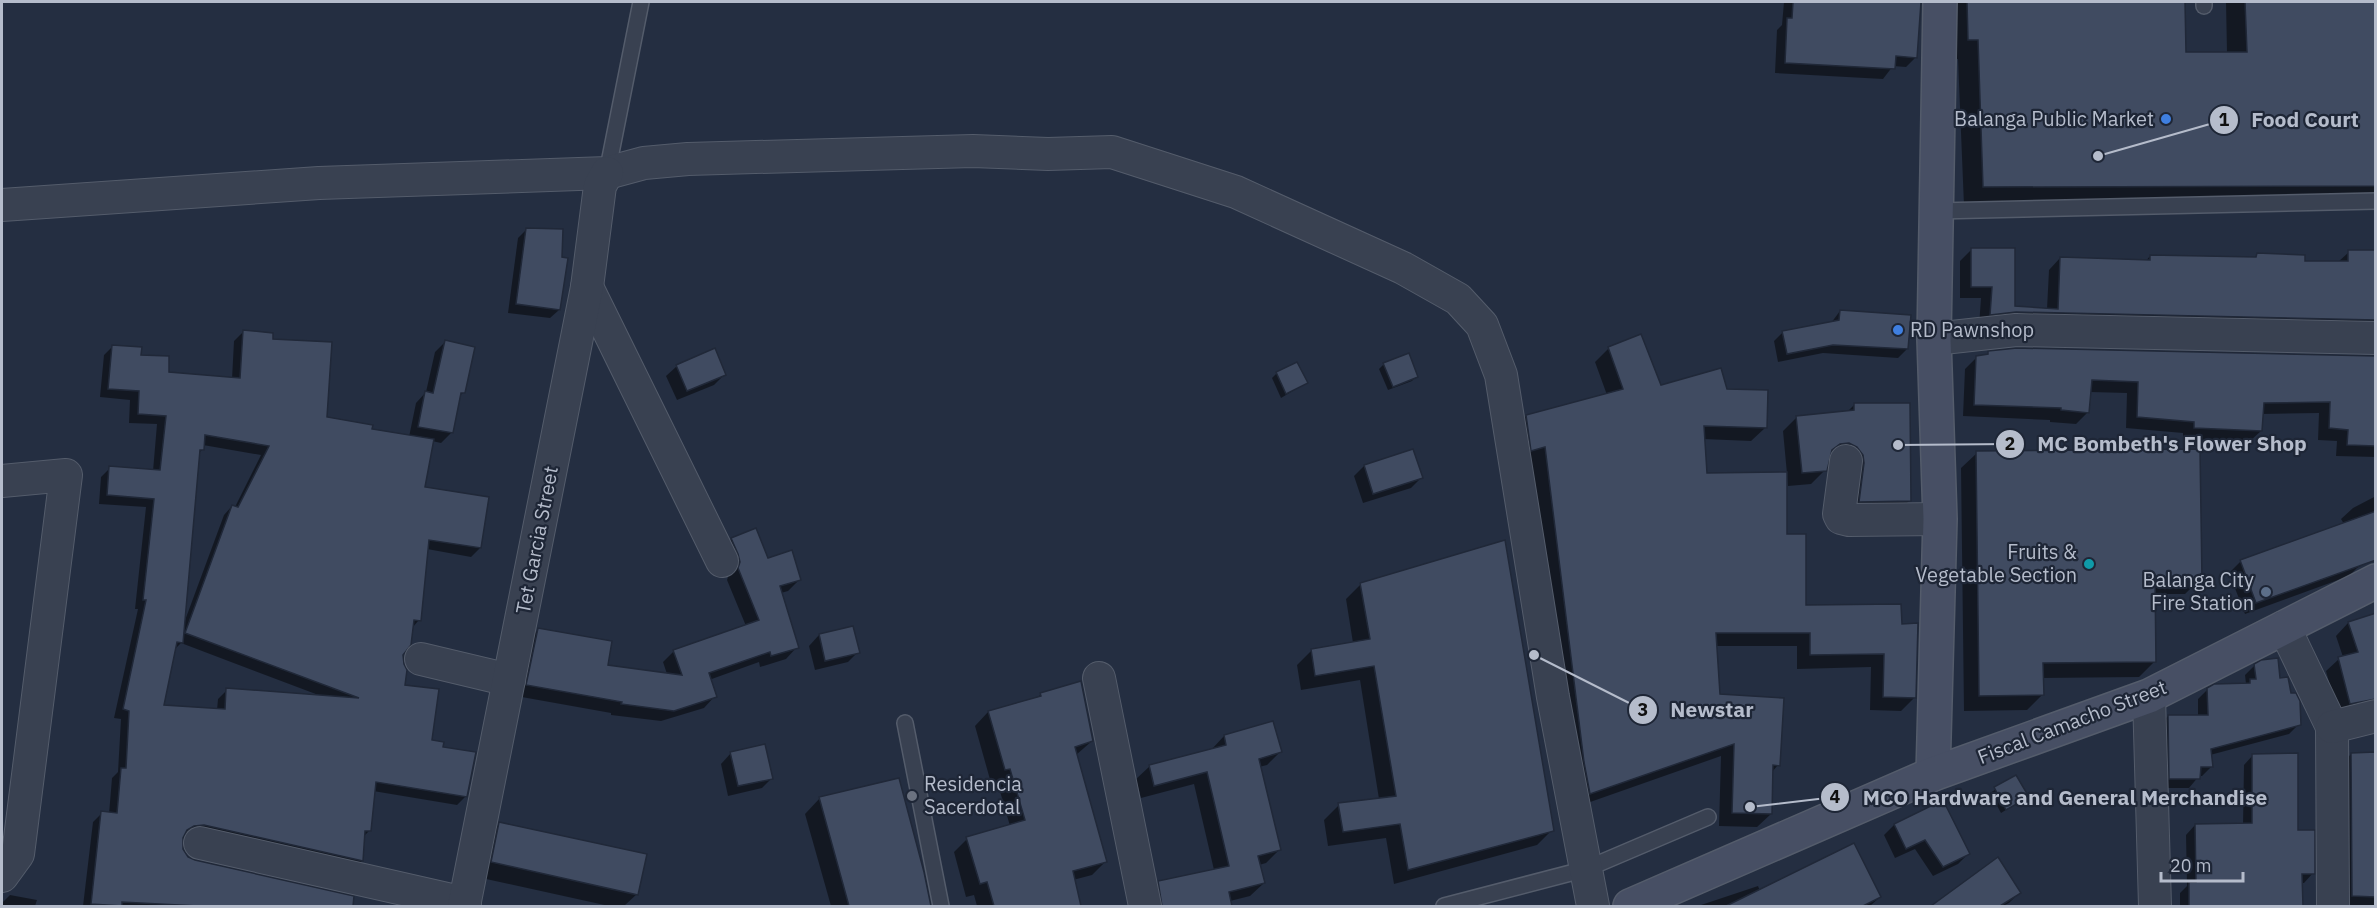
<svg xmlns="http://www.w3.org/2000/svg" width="2377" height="908" viewBox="0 0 2377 908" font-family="'IBM Plex Sans',sans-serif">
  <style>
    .shadow { fill: #0007; fill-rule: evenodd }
    .building { fill: #404b61; stroke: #202838; stroke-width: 1.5; fill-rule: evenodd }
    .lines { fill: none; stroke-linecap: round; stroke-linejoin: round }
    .lane-casing { stroke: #545c6b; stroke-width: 18 }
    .street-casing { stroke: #545c6b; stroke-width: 34 }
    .secondary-casing { stroke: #545c6b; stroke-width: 36 }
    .lane { stroke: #394151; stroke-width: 15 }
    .street { stroke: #394151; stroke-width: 32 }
    .secondary { stroke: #474f64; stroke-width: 33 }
    .shop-dot { fill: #3f7fe0; stroke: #1e2636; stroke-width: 2 }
    .culture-dot { fill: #0f9aa8; stroke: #1e2636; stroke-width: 2 }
    .service-dot { fill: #5c6f8a; stroke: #1e2636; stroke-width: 2 }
    .worship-dot { fill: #6b7280; stroke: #1e2636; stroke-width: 2 }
    .labels { text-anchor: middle; stroke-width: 4.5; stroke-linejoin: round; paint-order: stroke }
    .poi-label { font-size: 20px; fill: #b5bccb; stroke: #1e2636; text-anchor: end }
    .street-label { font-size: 20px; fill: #b5bccb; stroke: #1e2636 }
    .leader { fill: none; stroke: #b5bccb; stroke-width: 2 }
    .callout-dot { fill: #b5bccb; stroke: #1e2636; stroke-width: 2 }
    .mark-label { font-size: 18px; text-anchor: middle; font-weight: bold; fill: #111 }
    .callout-label { font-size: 21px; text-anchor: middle; font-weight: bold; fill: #b5bccb; stroke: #1e2636; stroke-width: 4.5; stroke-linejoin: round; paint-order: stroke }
  </style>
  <rect width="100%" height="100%" fill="#242e41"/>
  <g class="shadow">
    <polygon points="1784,2 1919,2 1916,57 1906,67 1893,66 1883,79 1775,73 1777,30 1782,25"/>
    <polygon points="1948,2 2183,2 2185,54 2227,53 2226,2 2376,2 2376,205 1964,206 1958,59 1949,60"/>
    <polygon points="527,229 559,310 550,318 508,313 518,238"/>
    <polygon points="1972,249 2013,307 2047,309 2049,270 2060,258 2145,262 2150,256 2253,259 2257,255 2304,262 2338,262 2349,252 2376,251 2376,336 1979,326 1981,298 1960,298 1960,261"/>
    <polygon points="1840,311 1907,349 1898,358 1823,353 1778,362 1774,341 1783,332 1831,323"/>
    <path d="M243,332L271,340L325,419L409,437L416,403L426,392L435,352L445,342L463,393L458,397L451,433L441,443L432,441L423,489L480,548L471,557L427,549L419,620L412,628L402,655L404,686L431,741L442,748L466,796L457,805L373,791L370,830L363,837L362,861L353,870L194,834L183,835L181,848L186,857L195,862L352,897V906H83L93,822L102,813L109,814L112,778L118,772L121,719L114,718L138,609H135L146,507L99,504L101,477L110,468L153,471L157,424L129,423L130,400L100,397L104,355L113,346L139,356L167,374L232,379L234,341ZM203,445L261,455L235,507L232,506L224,515L184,623L198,454L202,450ZM181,643L321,696L227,690L218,699L217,710L162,706L174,650Z"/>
    <polygon points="1609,348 1660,387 1725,390 1765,428 1751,441 1703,439 1705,474 1787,474 1783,431 1796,418 1847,412 1854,405 1909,501 1895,515 1846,515 1834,457 1829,457 1825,470 1811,484 1788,486 1787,478 1785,478 1785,536 1805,607 1901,625 1915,697 1901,711 1870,710 1871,667 1797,669 1797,646 1715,646 1718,696 1778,765 1772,772 1771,814 1757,827 1719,826 1721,756 1576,807 1570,776 1531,460 1518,464 1513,430 1526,416 1607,395 1595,362"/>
    <polygon points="1989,353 2376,357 2376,457 2336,456 2337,441 2318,440 2319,413 2262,414 2261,431 2249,442 2183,439 2183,433 2126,428 2127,393 2090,392 2088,412 2076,424 2050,422 2050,420 1963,416 1965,369 1977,357 1986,356"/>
    <polygon points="1384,364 1416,376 1412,381 1388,390 1379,369"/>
    <polygon points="677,366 724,375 714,385 677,400 666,376"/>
    <polygon points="1277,373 1306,383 1281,398 1272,378"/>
    <polygon points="1977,453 2200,579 2185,594 2153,594 2154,662 2139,677 2042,678 2042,695 2027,710 1964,711 1961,468"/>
    <polygon points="1364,466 1421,478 1411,488 1363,503 1354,476"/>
    <polygon points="2376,496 2376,558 2357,568 2349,576 2245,614 2229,573 2241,561 2344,524 2341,519 2353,508"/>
    <polygon points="755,530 767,559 799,580 788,591 781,593 797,647 786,659 760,667 759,662 709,680 715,696 704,708 661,721 611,715 611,713 516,696 527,641 538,630 607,666 667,674 663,662 674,651 746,626 727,580 729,574 720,550 731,539"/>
    <polygon points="1361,584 1552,830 1537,845 1394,884 1386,838 1328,846 1324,820 1339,805 1379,799 1360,680 1301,690 1297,665 1312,650 1353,643 1346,599"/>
    <polygon points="2376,614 2376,713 2338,715 2326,671 2339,659 2343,657 2336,636 2348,623"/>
    <polygon points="819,635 858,652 848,662 815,670 809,646"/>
    <polygon points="2255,665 2279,679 2299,724 2289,734 2210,755 2212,766 2202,776 2199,776 2189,788 2160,788 2158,726 2168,716 2198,717 2198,699 2208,689 2246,684 2245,675"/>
    <polygon points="1041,694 1092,741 1076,755 1106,861 1092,875 1073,880 1080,906 977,906 974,895 966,897 954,852 967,839 1010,826 997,781 991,783 975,726 988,712 1036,699"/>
    <polygon points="1224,736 1280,752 1267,765 1259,767 1279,850 1266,863 1259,865 1264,883 1250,896 1230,901 1231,906 1147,906 1146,895 1159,882 1214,870 1194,784 1141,798 1136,779 1150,766 1211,750"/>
    <polygon points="731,753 772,778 762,788 728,796 721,764"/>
    <polygon points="2351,754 2376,754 2376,906 2342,906 2342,764"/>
    <polygon points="2253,755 2297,831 2313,873 2304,883 2301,883 2302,906 2180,906 2180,893 2187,886 2186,835 2195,825 2243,825 2244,765"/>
    <polygon points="2016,777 2027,797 2001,813 1990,793"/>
    <polygon points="820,798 923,873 930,906 831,906 805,814"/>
    <polygon points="1942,802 1968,854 1958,864 1933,876 1915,849 1895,858 1884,835 1894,825"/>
    <polygon points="500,823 637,894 624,906 609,906 477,877 484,839"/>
    <polygon points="1998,859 2019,893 2009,903 2003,906 1934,906"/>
    <polygon points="1758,886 1760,891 1880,897 1870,906 1698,906"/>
    <polygon points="10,895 37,900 35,906 2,906 2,903"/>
  </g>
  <g class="building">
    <polygon points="1793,2 1921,2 1917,58 1896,56 1895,69 1785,63 1787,18 1792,18"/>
    <polygon points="1967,2 2185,2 2186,52 2247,52 2245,2 2376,2 2376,186 1983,187 1978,40 1968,40"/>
    <polygon points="526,228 563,229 562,257 568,258 560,310 516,304"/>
    <polygon points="1971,248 2015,248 2015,306 2058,309 2060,257 2150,260 2150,255 2256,257 2257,253 2305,255 2305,261 2348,261 2348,250 2376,250 2376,320 2016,312 1990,315 1992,287 1971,287"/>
    <polygon points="1840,310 1911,315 1908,349 1833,345 1787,354 1782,331 1839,320"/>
    <path d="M243,330L273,333V339L332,342L327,417L373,425L372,429L434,439L425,487L489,497L481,548L429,540L421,621L414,620L411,645L403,655L404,664L407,670L405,685L439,689L432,740L444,742L443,747L476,752L467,797L376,782L371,831H365L363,861L204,825L194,826L187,830L183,838V849L188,857L195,860L354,896L353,906H198L122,902V906L91,904L101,811L117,813L121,768H126L129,711L123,709L146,600H143L154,499L107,495L109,466L160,470L166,416L138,414L139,391L108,389L112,345L142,347L141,355L169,356V372L240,378ZM205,435L269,446L238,507L232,505L185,633L359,698L226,688L225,709L164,705L177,642L183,643L200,450H204Z"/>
    <polygon points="1641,334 1661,385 1721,368 1727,389 1768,390 1767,428 1704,426 1707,473 1787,472 1787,534 1806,534 1806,605 1901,604 1902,624 1918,623 1916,698 1883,697 1884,654 1810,655 1810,633 1716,633 1720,694 1784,698 1780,766 1773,765 1772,814 1732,813 1734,744 1590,794 1584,762 1545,447 1531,451 1526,415 1623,389 1608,347"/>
    <polygon points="445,340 475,347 465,393 461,393 453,433 418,427 425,391 433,393"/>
    <polygon points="715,348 726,375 687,391 676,365"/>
    <polygon points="2017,348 2376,356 2376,446 2347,445 2348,430 2329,428 2330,402 2264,403 2262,431 2194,428 2194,422 2137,417 2138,382 2092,380 2089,413 2061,410 2061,408 1974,405 1976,356 1988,354 1988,351"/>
    <polygon points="1409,353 1418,377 1393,387 1383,363"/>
    <polygon points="1297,362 1308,383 1286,394 1276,372"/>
    <polygon points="1854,403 1910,403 1911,501 1859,502 1864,463 1863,455 1857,447 1849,443 1840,444 1832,450 1827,471 1802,473 1796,416 1854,410"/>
    <polygon points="1413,449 1423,478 1373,494 1364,465"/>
    <polygon points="2200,449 2202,580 2155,580 2156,662 2043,663 2044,695 1979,696 1976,451"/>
    <polygon points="2376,511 2376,560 2256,603 2240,560"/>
    <polygon points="756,528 768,558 792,550 801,580 780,586 799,648 771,656 770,652 709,673 717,697 674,711 621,704 622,702 526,685 538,628 612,641 608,665 682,675 673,650 759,620 738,568 740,562 738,554 731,538"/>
    <polygon points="1505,540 1554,831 1408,870 1400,824 1343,832 1338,803 1396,796 1374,666 1315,676 1311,649 1370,639 1360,583"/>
    <polygon points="2376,613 2376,699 2350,704 2338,657 2358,652 2348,622"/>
    <polygon points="853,626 860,653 825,661 819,634"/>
    <polygon points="2278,658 2280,678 2288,677 2291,693 2296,693 2300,701 2301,725 2211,749 2213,767 2201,767 2200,779 2169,779 2168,715 2208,715 2207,688 2214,684 2250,683 2250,679 2256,679 2254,664 2261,660"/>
    <polygon points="1081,681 1093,741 1075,747 1107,862 1073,871 1081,906 994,906 987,882 980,884 966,837 1025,820 1010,769 1005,770 988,711 1041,696 1040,693"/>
    <polygon points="1273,721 1282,752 1259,759 1281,850 1258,856 1265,883 1229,892 1232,906 1162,906 1158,881 1229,866 1207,772 1154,786 1149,765 1226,745 1224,735"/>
    <polygon points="765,744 773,779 738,786 730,752"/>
    <polygon points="2376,752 2376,897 2352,896 2351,753"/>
    <polygon points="2298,753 2298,830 2315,830 2315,874 2302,874 2303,906 2189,906 2189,882 2196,882 2195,824 2252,823 2252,754"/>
    <polygon points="2016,775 2029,797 2006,810 1994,787"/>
    <polygon points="899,778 924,872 931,906 849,906 819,797"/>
    <polygon points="1943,800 1970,854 1943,867 1925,840 1906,849 1894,824"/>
    <polygon points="499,822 647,854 638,895 491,862"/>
    <polygon points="1854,843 1881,897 1863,906 1726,906"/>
    <polygon points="1998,857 2021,893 2000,906 1931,906"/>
  </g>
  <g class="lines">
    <g class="lane-casing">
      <g id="lane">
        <polyline points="2204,6 2204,2"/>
        <polyline points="607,173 641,2"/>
        <polyline points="1937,211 2376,201"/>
        <polyline points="905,723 941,906"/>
        <polyline points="1444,906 1586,869 1708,817"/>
      </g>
    </g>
    <g class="street-casing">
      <g id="street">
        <polyline points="2,205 319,183 607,173 644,163 688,159 973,151 1048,154 1112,152 1236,192 1403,268 1458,299 1482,325 1501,375 1553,697 1593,906"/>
        <polyline points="587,287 722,561"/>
        <polyline points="1934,339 2016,330 2376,338"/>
        <polyline points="1846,461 1839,514 1841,518 1849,520 1940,519"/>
        <polyline points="2,481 66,475 18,854 2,876"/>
        <polyline points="2284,627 2332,727 2333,906"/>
        <polyline points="421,659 509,680"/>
        <polyline points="1099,678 1145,906"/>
        <polyline points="2149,696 2155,906"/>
        <polyline points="2332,727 2376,716"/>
        <polyline points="200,843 465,903"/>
        <polyline points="464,906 587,287 600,186 607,173"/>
      </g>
    </g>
    <g class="secondary-casing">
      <g id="secondary">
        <polyline points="1933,774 1940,519 1934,339 1940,2"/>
        <polyline points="1630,906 1933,774 2149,696 2376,581"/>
      </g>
    </g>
    <use href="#lane" class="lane"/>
    <use href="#street" class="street"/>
    <use href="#secondary" class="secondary"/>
  </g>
  <g class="shop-dot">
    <circle cx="2166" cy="119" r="6"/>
    <circle cx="1898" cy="330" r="6"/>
  </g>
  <circle class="culture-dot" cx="2089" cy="564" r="6"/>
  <circle class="service-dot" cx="2266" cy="592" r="6"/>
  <circle class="worship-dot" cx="912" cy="796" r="6"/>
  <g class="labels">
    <g class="poi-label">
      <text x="2154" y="126">Balanga Public Market</text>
      <text x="1910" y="337" text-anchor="start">RD Pawnshop</text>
      <text x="2077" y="559">Fruits &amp;<tspan x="2077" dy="23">Vegetable Section</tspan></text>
      <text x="2254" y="587">Balanga City<tspan x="2254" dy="23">Fire Station</tspan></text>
      <text x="924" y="791" text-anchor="start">Residencia<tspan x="924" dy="23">Sacerdotal</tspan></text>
    </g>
    <g class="street-label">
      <text transform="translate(537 540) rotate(-79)" y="7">Tet Garcia Street</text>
      <text transform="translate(2072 722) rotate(-21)" y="7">Fiscal Camacho Street</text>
    </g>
  </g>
  <path class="leader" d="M2098 156L2224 120M1898 445L2010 444M1534 655L1643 710M1750 807L1835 797"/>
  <g class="callout-dot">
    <circle cx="2098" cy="156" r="6"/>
    <circle cx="1898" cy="445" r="6"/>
    <circle cx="1534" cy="655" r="6"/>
    <circle cx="1750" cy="807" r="6"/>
    <circle cx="2224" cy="120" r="15"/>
    <circle cx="2010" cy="444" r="15"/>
    <circle cx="1643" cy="710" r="15"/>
    <circle cx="1835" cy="797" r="15"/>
  </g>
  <g class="mark-label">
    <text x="2224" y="126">1</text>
    <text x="2010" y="450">2</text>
    <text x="1643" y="716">3</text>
    <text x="1835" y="803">4</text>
  </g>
  <g class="callout-label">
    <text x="2305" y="127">Food Court</text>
    <text x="2172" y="451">MC Bombeth's Flower Shop</text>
    <text x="1712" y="717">Newstar</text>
    <text x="2065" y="805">MCO Hardware and General Merchandise</text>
  </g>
  <rect width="2377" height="908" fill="none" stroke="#b5bccb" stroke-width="6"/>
  <path d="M2161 872v9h82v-9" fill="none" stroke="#b5bccb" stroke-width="3"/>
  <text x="2170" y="872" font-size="18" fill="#b5bccb" stroke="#1e2636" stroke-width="4.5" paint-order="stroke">20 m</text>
</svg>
